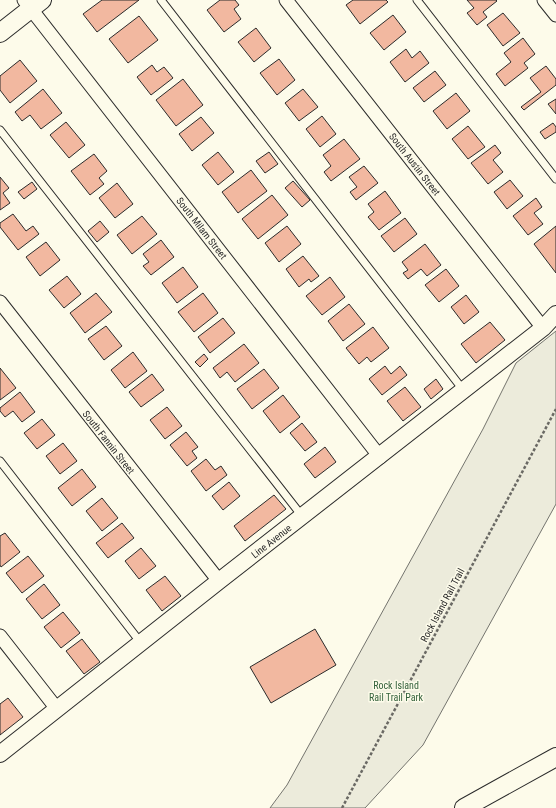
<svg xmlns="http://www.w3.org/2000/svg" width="556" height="808" viewBox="0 0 556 808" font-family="'Roboto Condensed',sans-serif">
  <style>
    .green { fill: #ecebdb; stroke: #74746e }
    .building { fill: #f2b8a0; stroke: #2b2b2b }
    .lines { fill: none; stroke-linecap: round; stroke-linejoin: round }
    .service-casing { stroke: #2b2b2b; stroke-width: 9 }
    .minor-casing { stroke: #2b2b2b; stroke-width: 15 }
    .tertiary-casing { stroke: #2b2b2b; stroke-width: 18 }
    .secondary-casing { stroke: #2b2b2b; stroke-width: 20 }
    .path { stroke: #6a6964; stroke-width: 2.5; stroke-dasharray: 3 2; stroke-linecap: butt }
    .service { stroke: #fdfbea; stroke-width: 7 }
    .minor { stroke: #fdfbea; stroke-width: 13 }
    .tertiary { stroke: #fdfbea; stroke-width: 16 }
    .secondary { stroke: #fdfbea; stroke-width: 18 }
    .labels { text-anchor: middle; stroke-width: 3; stroke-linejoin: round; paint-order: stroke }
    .street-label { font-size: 10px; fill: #2b2b2b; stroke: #fdfbea }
    .park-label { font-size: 10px; fill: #34623c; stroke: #fdfbea }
  </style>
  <rect width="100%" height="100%" fill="#fdfbea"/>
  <polygon class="green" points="556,331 556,504 423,745 365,808 270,808 287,785 483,429 516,363"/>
  <g class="building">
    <polygon points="102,0 139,0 97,32 83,14"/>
    <polygon points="220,0 235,0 239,5 234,9 241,19 224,32 207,10"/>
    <polygon points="353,0 386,0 388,2 360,24 346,5"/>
    <polygon points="467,0 496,0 497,1 483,12 487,17 477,25 467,13 474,8"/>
    <polygon points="503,13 520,33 503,46 487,25"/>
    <polygon points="393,15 406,32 384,50 370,33"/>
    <polygon points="139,16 158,40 128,63 109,39"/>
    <polygon points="256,28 271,48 254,62 238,42"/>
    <polygon points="523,38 535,54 524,63 528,68 505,86 496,74 511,62 504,53"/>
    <polygon points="406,49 412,58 420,51 429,63 405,82 390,62"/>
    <polygon points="279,59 295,80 277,95 260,73"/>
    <polygon points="20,60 37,81 10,103 0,90 0,76"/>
    <polygon points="152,65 157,72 164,67 173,78 151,95 137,77"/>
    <polygon points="546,66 556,79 556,85 524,110 521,107 541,92 530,78"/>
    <polygon points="435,71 446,85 424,102 413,88"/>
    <polygon points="183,79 203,105 176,126 156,100"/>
    <polygon points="43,89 62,113 41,129 30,115 22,121 15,112"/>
    <polygon points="303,89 318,107 299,121 285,103"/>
    <polygon points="456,93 470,111 447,129 433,111"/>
    <polygon points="556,99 556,114 548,104"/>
    <polygon points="322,116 336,134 320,147 306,129"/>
    <polygon points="201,117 214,133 192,151 179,134"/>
    <polygon points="66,122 85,145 69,158 50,135"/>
    <polygon points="553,123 556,127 556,132 545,139 540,132"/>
    <polygon points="468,126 485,147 468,159 452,139"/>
    <polygon points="344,139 360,159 331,181 324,172 331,166 323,155"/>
    <polygon points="495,145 501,153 493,160 503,172 488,184 471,163"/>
    <polygon points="218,152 234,172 218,185 202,165"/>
    <polygon points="269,152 278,164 265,173 256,161"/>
    <polygon points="94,154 107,171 99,178 104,184 90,195 71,171"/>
    <polygon points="364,166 378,183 356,200 350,192 357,187 349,177"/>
    <polygon points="251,170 267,191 238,213 222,192"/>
    <polygon points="0,177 9,188 3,193 10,203 0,210"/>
    <polygon points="510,180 523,196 507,209 494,192"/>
    <polygon points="293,181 310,200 302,207 285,188"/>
    <polygon points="32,182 37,189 24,199 18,192"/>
    <polygon points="117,183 133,204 115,218 99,198"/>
    <polygon points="385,191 401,213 379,230 368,217 374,212 368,204"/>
    <polygon points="272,195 288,215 258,239 242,219"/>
    <polygon points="536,198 542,207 534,213 543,224 528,235 513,216"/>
    <polygon points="13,214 26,231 33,226 39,234 18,250 0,227 0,223"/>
    <polygon points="142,216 157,234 132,254 117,235"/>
    <polygon points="405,218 417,234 394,252 381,236"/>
    <polygon points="100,221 109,232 97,242 88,231"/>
    <polygon points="287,226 301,244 279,262 265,243"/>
    <polygon points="556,226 556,273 534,244"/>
    <polygon points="161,240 174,257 151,275 143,266 149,262 143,254"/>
    <polygon points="46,242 60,260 40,276 26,257"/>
    <polygon points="425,244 441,265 427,276 421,269 408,279 403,273 408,270 402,262"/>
    <polygon points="303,256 319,276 311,282 309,279 299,287 286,269"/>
    <polygon points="183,267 198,287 177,303 162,283"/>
    <polygon points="446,269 459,286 439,302 425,285"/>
    <polygon points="67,276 81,294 64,308 49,290"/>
    <polygon points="330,277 345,297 322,315 306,296"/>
    <polygon points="96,293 112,312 85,333 70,313"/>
    <polygon points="203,293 218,313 194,332 178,312"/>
    <polygon points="466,295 479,312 464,324 451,307"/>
    <polygon points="349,304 365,324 343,341 328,321"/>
    <polygon points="223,318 235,333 210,353 198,337"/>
    <polygon points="490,322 505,340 476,363 461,344"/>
    <polygon points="106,326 122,346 104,360 88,339"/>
    <polygon points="373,327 389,348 371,362 367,357 359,364 346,348"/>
    <polygon points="244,344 259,363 235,382 227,372 220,378 213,368"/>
    <polygon points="133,352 147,371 125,388 111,370"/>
    <polygon points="204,354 208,359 200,367 195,362"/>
    <polygon points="385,366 391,374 400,366 407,375 382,395 369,379"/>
    <polygon points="0,368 16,388 0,400"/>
    <polygon points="264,369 279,388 252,409 237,389"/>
    <polygon points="152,374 164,390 141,407 129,392"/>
    <polygon points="436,379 443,389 431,399 424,389"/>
    <polygon points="405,387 421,407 403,421 387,401"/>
    <polygon points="20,392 35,412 22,422 13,411 5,417 0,411 0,408"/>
    <polygon points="283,395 300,417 280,433 263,411"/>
    <polygon points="167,407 182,426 165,439 150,420"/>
    <polygon points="42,419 55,435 37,449 24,433"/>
    <polygon points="302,423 317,442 305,451 290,433"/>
    <polygon points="186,432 198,447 192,451 197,458 187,466 170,445"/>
    <polygon points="63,443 77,461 60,474 46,456"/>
    <polygon points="325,447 336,462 315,478 304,464"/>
    <polygon points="206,459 215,470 221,466 227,475 206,491 191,471"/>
    <polygon points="82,469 96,487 72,506 58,488"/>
    <polygon points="229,482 240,496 223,510 212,496"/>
    <polygon points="274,495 286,509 245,541 234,526"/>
    <polygon points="102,498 118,518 102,531 86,511"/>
    <polygon points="122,523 134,538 108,558 96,543"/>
    <polygon points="5,533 20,552 1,567 0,565 0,536"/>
    <polygon points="141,548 156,566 139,579 125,561"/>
    <polygon points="28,556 44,576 22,593 6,573"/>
    <polygon points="165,576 181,596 162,611 146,590"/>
    <polygon points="44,584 60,605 42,619 26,599"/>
    <polygon points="63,612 80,633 61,648 44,627"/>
    <polygon points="315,629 336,665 271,703 250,667"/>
    <polygon points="82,639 100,662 84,674 66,651"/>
    <polygon points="8,698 23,717 0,735 0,704"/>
  </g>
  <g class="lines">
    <g class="service-casing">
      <g id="service">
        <polyline points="161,0 464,391"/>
        <polyline points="417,0 556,179"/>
        <polyline points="0,130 302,516"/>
        <polyline points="0,461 141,643"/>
      </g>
    </g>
    <g class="minor-casing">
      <g id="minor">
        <polyline points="24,0 380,457"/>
        <polyline points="286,0 543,328"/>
        <polyline points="544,0 556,15"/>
        <polyline points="0,302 219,581"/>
        <polyline points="0,636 57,709"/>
      </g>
    </g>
    <g class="tertiary-casing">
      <polyline id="tertiary" points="0,754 219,581 543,328 556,314"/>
    </g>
    <g class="secondary-casing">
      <g id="secondary">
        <polyline points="0,33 42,0"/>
        <polyline points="464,808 556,757"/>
      </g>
    </g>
    <polyline class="path" points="342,808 556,409"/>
    <use href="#service" class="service"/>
    <use href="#minor" class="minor"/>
    <use href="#tertiary" class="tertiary"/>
    <use href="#secondary" class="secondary"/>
  </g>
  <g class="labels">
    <g class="street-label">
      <text transform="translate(415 164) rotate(52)" y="4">South Austin Street</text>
      <text transform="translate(202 228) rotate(52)" y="4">South Milam Street</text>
      <text transform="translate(109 442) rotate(52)" y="4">South Fannin Street</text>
      <text transform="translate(271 541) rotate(-38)" y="4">Line Avenue</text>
      <text transform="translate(442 605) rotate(-62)" y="4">Rock Island Rail Trail</text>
    </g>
    <g class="park-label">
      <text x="396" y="689">Rock Island<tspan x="396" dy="12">Rail Trail Park</tspan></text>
    </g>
  </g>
</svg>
